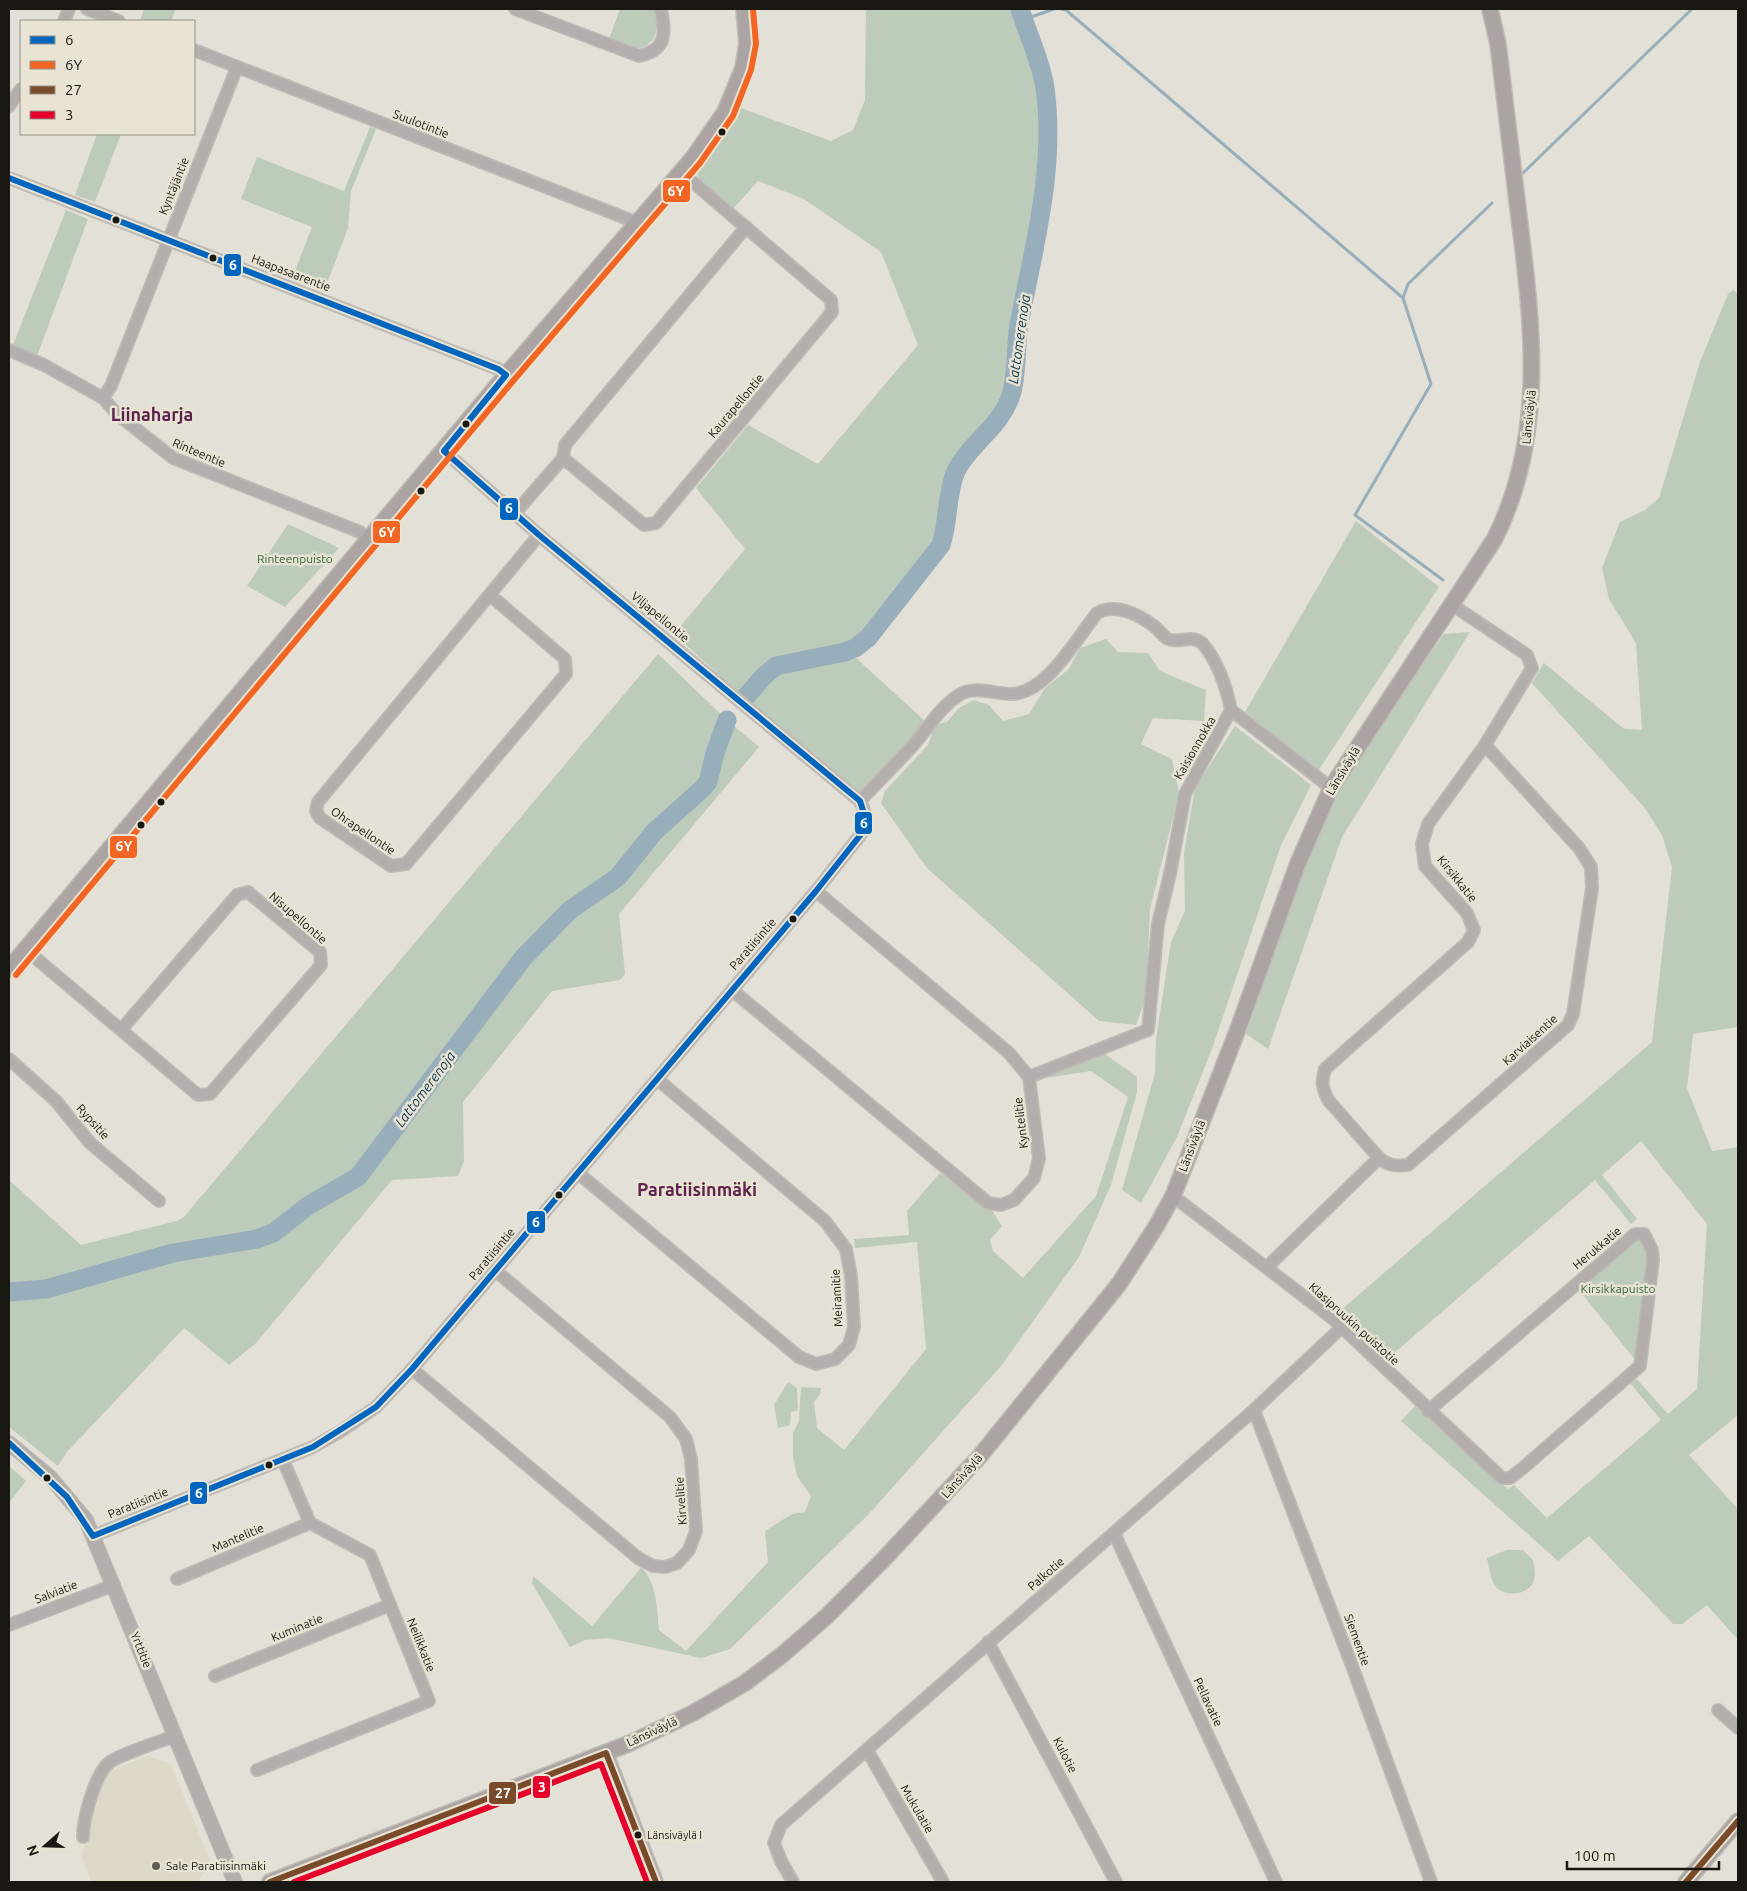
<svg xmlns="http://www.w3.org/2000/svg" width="1747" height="1891" viewBox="0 0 1747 1891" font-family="Ubuntu,sans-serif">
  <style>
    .built { fill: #ded8c8 }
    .green { fill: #bdcbba }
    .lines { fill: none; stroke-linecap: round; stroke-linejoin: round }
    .stream { stroke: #99aebb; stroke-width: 3 }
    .river { stroke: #99aebb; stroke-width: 19 }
    .minor-casing { stroke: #bebbb5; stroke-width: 14 }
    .tertiary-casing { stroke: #bebbb5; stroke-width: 16 }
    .secondary-casing { stroke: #bebbb5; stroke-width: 18 }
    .minor { stroke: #b4afad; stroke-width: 11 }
    .tertiary { stroke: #b4afad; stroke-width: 14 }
    .secondary { stroke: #aba4a2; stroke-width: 15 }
    .bus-1-casing { stroke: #e8e3d3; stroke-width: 10 }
    .bus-2-casing { stroke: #e8e3d3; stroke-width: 10 }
    .bus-3-casing { stroke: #e8e3d3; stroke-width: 10 }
    .bus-4-casing { stroke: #e8e3d3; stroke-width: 10 }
    .bus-1 { stroke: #0065bd; stroke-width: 6 }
    .bus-2 { stroke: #f26522; stroke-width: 6 }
    .bus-3 { stroke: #7a4b2a; stroke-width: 6 }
    .bus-4 { stroke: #e4002b; stroke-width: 6 }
    .bus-dot { fill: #191711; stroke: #e8e3d3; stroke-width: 2 }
    .poi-dot { fill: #605d57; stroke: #e8e3d3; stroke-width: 2 }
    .labels { text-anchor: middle; stroke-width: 5; stroke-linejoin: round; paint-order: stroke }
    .bus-label { font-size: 11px; fill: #191711; stroke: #e8e3d3; text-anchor: start }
    .street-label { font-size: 12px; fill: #191711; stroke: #e8e3d3 }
    .park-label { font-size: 12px; fill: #366340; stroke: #e8e3d3 }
    .poi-label { font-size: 12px; fill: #191711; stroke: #e8e3d3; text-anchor: start }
    .water-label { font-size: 14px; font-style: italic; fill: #0c384f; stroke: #e8e3d3 }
    .district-label { font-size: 18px; font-weight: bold; fill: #5c234c; stroke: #e8e3d3 }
    .line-badge { stroke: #e8e3d3; stroke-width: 2 }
    .badge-label { font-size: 14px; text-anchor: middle; font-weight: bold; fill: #fff }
  </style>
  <rect width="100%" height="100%" fill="#e3e0d8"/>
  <polygon class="built" points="148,1756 171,1764 210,1861 198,1882 91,1882 82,1857 93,1810 107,1772"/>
  <g class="green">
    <polygon points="144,9 176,9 171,21 140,21"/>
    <polygon points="620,9 655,9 658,24 654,38 646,46 636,49 609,39"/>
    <path d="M866,9H1014C1022,37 1036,66 1040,95C1051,169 1029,251 1014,324C1009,349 1012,376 1003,401C993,427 964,441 954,466C951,473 948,479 947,486C943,502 945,519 940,535C933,556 879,624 861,639C839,656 799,649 774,664C761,671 751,683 741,695L674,634L745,549L696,488L748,425L818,464L918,345L881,252L804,199L758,181L734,208L699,180L696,169L738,107L831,141L853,130L865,100Z"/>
    <polygon points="370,127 376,129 351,191 348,228 324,291 292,279 312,227 241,199 257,157 344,191"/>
    <polygon points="97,134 121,134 95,202 75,195"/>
    <polygon points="66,210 88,219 37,356 13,345"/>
    <polygon points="1733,290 1738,294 1738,1027 1693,1034 1687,1088 1712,1151 1738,1147 1738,1415 1689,1455 1738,1509 1738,1640 1707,1605 1682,1624 1673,1624 1589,1536 1558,1561 1401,1421 1415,1406 1508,1489 1514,1485 1547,1518 1661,1420 1629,1382 1635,1377 1668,1414 1697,1389 1707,1224 1641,1141 1602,1175 1637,1219 1631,1224 1595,1180 1385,1361 1341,1319 1341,1310 1652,1042 1672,867 1662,835 1644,807 1532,683 1544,663 1624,729 1642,730 1636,643 1609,599 1602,568 1620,522 1645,510 1659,498 1700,362 1728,294"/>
    <polygon points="1356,521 1439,587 1318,771 1245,712"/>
    <polygon points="288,524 339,548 285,607 247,586"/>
    <polygon points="1470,632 1342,837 1268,1049 1246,1034 1312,846 1332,799 1353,764 1444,634"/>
    <polygon points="1106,639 1118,652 1148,653 1160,671 1206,690 1204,721 1153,718 1141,744 1172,759 1179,794 1150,909 1146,997 1136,1025 1099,1021 927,868 881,803 885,791 928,745 935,725 947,722 959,708 974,700 989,705 1003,721 1029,714 1045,688 1069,669 1080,648"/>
    <polygon points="658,654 727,720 759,747 619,914 625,974 620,980 552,991 463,1102 464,1161 458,1176 392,1180 256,1343 229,1365 184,1328 67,1452 58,1466 9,1427 9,1180 81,1245 177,1221 184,1217"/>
    <polygon points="855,657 926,722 866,790 855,792 750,703 769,679 779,671"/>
    <polygon points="1235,726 1311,785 1281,845 1212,1049 1177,1137 1141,1203 1122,1190 1155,1073 1156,1039 1171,942 1185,911 1184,853 1195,788"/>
    <path d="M1102,1052L1137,1077V1092L1111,1185L1079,1257L1002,1365L867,1516L730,1649L701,1658L608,1638L585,1640L570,1647L532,1583L533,1576L592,1626L641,1568C657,1581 657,1610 659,1630L686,1651L768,1562L765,1531L792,1514L805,1512L811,1496L797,1476L793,1457V1433L799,1421L801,1387L821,1388L820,1394L814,1402L817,1428L844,1450L926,1349L917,1242L855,1248L854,1239L909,1235L907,1211L940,1173L978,1202L991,1209L1002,1226L990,1240L993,1251L1023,1278L1096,1196L1128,1097L1091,1071L1039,1079Z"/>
    <polygon points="1635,1234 1652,1250 1640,1366 1575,1285"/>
    <polygon points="788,1382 797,1388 798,1410 791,1412 790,1425 778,1428 774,1405"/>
    <polygon points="9,1466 26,1481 9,1503"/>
    <path d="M1507,1550H1523L1533,1560C1534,1566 1536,1574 1534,1580C1530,1594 1508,1598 1497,1588C1490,1581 1489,1567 1487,1558Z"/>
  </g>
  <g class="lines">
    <g class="stream">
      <polyline points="1061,9 1066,10 1403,298"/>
      <polyline points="1023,20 1054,9"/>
      <polyline points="1523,173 1692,9"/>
      <polyline points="1443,580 1355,515 1431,384 1403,298 1408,284 1492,203"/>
    </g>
    <g class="river">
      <path d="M745,698L764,676L776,666L845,652L855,648L868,638L941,545C949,521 946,495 956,471C970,443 1001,427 1011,395C1018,372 1015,348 1019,324C1034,247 1056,167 1045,88C1041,61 1028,35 1020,9"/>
      <polyline points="9,1292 46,1289 173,1253 257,1239 273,1233 309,1205 358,1177 523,958 570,910 618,877 654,832 703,788 708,782 715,753 727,720"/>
    </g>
    <g class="minor-casing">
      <g id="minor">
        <polyline points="87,9 119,21"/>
        <path d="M515,9L639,56C667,50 666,33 661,9"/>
        <polyline points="64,21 69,9"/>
        <polyline points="194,50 638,223"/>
        <polyline points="9,106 21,89"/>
        <polyline points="9,178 498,369 506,375"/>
        <polyline points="9,350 44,365 103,398 117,414 173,458 360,532 369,539"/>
        <polyline points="103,398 111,386 237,67"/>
        <polyline points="563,458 565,445 746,227"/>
        <polyline points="515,513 563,458 644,525 656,523 832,312 831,300 681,172"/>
        <polyline points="490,595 565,659 566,674 406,864 391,866 320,818 316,811 318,802 539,535"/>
        <path d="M1451,604L1527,655L1532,668L1485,745L1428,824L1422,844L1425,866L1467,913L1474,930L1468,942L1325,1069C1321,1082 1322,1089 1329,1101L1379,1158C1388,1166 1396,1166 1408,1165L1568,1025L1573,1014L1592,888L1591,867L1579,848L1485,745"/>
        <polyline points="1231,710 1331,788"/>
        <path d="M860,801C878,782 897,763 915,743C929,727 940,707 959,695C975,685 994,694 1011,694C1046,694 1077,638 1097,613C1115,603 1138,614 1154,626C1159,630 1163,636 1168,639C1179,644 1192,634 1202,643C1217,659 1227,689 1231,710L1185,794L1170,874L1158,924L1148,1030L1029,1077"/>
        <polyline points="25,949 198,1095 210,1094 321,965 320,952 248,892 237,895 121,1030"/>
        <polyline points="732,990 988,1203 1001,1205 1014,1200 1034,1178 1039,1158 1029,1077 1009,1053 816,891"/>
        <polyline points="9,1059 56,1101 90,1143 159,1201"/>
        <polyline points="578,1173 799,1357 816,1364 835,1359 849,1345 854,1327 851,1276 846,1249 825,1221 657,1079"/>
        <polyline points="1173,1196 1332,1318 1502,1478 1510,1478 1523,1468 1640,1366 1653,1260 1652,1250 1644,1234 1635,1234 1428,1411"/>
        <polyline points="1267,1267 1379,1158"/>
        <polyline points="412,1369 638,1558 653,1566 665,1567 677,1563 689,1550 696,1531 691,1459 686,1439 670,1417 496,1271"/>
        <polyline points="1254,1410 1351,1663 1431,1882"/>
        <polyline points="1114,1533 1276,1882"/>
        <path d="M93,1536L313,1447L341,1431L376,1407L412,1369L816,891L862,833C867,820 866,813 860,801L539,535L444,451"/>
        <polyline points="177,1579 310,1523"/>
        <polyline points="9,1625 114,1585"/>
        <polyline points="988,1642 1116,1882"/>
        <polyline points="215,1676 390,1605"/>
        <polyline points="1718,1710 1738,1728"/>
        <polyline points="867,1750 943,1882"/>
        <polyline points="257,1770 429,1701 370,1555 310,1523 283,1460"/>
        <path d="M83,1837C83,1819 95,1773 110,1762C121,1754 161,1741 175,1736"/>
        <polyline points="793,1882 781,1861 774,1843 781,1825 1254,1410 1341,1328"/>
      </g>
    </g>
    <g class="tertiary-casing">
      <g id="tertiary">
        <polyline points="9,1443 51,1478 86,1520 235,1882"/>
        <polyline points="606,1753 656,1882"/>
      </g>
    </g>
    <g class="secondary-casing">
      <g id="secondary">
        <polyline points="9,969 506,375 693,158 725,112 743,68 747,44 744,9"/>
        <path d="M270,1882L628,1744L693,1713L745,1683L782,1655L827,1616L882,1561L980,1456L1119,1284L1157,1225L1173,1196L1238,1029L1298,863L1331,788L1494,540C1546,438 1533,327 1519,217C1512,159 1505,101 1498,44L1490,9"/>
        <polyline points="1686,1882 1738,1821"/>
      </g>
    </g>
    <use href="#minor" class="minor"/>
    <use href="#tertiary" class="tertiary"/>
    <use href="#secondary" class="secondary"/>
    <g class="bus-1-casing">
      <polyline id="bus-1" points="9,178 498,369 506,375 444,451 539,535 860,801 865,817 862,833 816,891 412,1369 376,1407 313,1447 93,1536 67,1497 9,1443"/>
    </g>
    <g class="bus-2-casing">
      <polyline id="bus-2" points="16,975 513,381 700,163 733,116 751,70 756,44 753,9"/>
    </g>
    <g class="bus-3-casing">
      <g id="bus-3">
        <polyline points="270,1882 606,1753 656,1882"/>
        <polyline points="1686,1882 1738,1821"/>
      </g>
    </g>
    <g class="bus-4-casing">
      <polyline id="bus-4" points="294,1882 601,1764 647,1882"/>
    </g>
    <use href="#bus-1" class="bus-1"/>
    <use href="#bus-2" class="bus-2"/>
    <use href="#bus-3" class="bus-3"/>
    <use href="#bus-4" class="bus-4"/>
  </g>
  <g class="bus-dot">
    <circle cx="722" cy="132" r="4.5"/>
    <circle cx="116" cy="220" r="4.5"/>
    <circle cx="213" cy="258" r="4.5"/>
    <circle cx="466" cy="424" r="4.5"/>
    <circle cx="421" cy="491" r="4.5"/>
    <circle cx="161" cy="802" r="4.5"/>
    <circle cx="141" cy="825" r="4.5"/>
    <circle cx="793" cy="919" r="4.5"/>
    <circle cx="559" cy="1195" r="4.5"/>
    <circle cx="269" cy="1465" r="4.5"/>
    <circle cx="47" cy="1478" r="4.5"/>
    <circle cx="638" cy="1835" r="4.5"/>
  </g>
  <circle class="poi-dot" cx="156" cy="1866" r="5"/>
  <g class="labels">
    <g class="bus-label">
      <text x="647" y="1839">Länsiväylä I</text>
    </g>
    <g class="street-label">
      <text transform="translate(421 124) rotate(21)" y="4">Suulotintie</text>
      <text transform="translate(174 186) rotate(-68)" y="4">Kyntäjäntie</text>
      <text transform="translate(291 273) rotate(21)" y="4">Haapasaarentie</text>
      <text transform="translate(736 406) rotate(-50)" y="4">Kaurapellontie</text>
      <text transform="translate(1529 417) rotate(-84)" y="4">Länsiväylä</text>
      <text transform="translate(199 453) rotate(23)" y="4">Rinteentie</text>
      <text transform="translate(660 617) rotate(40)" y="4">Viljapellontie</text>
      <text transform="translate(1195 748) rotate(-60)" y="4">Kaisionnokka</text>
      <text transform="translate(1343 771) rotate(-59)" y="4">Länsiväylä</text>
      <text transform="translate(363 831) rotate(34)" y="4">Ohrapellontie</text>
      <text transform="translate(1457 879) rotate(51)" y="4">Kirsikkatie</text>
      <text transform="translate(298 918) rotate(41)" y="4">Nisupellontie</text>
      <text transform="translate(753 944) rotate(-49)" y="4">Paratiisintie</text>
      <text transform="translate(1530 1040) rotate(-42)" y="4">Karviaisentie</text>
      <text transform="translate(93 1122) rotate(48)" y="4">Rypsitie</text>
      <text transform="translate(1021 1123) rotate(-97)" y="4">Kyntelitie</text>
      <text transform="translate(1192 1146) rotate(-69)" y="4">Länsiväylä</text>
      <text transform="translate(1597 1248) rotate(-40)" y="4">Herukkatie</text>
      <text transform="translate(492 1254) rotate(-50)" y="4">Paratiisintie</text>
      <text transform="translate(837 1298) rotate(-93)" y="4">Meiramitie</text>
      <text transform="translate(1354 1324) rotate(42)" y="4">Klasipruukin puistotie</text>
      <text transform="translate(962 1476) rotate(-48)" y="4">Länsiväylä</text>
      <text transform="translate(681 1501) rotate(-94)" y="4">Kirvelitie</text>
      <text transform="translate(138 1503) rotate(-22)" y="4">Paratiisintie</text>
      <text transform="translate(238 1538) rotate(-23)" y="4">Mantelitie</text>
      <text transform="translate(1046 1574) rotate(-41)" y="4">Palkotie</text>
      <text transform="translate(56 1592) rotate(-21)" y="4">Salviatie</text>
      <text transform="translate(297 1628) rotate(-22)" y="4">Kuminatie</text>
      <text transform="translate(1357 1640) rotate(70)" y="4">Siementie</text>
      <text transform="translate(421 1645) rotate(68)" y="4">Neilikkatie</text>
      <text transform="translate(141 1650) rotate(68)" y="4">Yrttitie</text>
      <text transform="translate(1208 1702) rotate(65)" y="4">Pellavatie</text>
      <text transform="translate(652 1732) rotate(-25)" y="4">Länsiväylä</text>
      <text transform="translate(1065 1755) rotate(63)" y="4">Kulotie</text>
      <text transform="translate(917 1809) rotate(60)" y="4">Mukulatie</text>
    </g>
    <g class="park-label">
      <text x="295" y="563">Rinteenpuisto</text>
      <text x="1618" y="1293">Kirsikkapuisto</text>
    </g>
    <g class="poi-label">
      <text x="166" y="1870">Sale Paratiisinmäki</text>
    </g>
    <g class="water-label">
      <text transform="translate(1019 339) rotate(-82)" y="5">Lattomerenoja</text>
      <text transform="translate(425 1089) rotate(-53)" y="5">Lattomerenoja</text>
    </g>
    <g class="district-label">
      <text x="152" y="421">Liinaharja</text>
      <text x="697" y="1196">Paratiisinmäki</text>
    </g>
  </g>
  <g class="line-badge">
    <rect x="662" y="179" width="29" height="24" rx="5" fill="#f26522"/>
    <rect x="223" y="253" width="19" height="24" rx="5" fill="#0065bd"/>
    <rect x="499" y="497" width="20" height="24" rx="5" fill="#0065bd"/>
    <rect x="372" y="520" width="29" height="24" rx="5" fill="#f26522"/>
    <rect x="854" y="811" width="19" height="24" rx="5" fill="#0065bd"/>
    <rect x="109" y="835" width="29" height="24" rx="5" fill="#f26522"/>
    <rect x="526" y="1210" width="20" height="24" rx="5" fill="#0065bd"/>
    <rect x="189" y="1481" width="19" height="24" rx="5" fill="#0065bd"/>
    <rect x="532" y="1775" width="19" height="24" rx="5" fill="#e4002b"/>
    <rect x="488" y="1781" width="29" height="24" rx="5" fill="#7a4b2a"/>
  </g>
  <g class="badge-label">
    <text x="676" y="196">6Y</text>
    <text x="233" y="270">6</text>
    <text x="509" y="513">6</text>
    <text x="387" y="537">6Y</text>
    <text x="864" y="828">6</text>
    <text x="124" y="851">6Y</text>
    <text x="536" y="1227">6</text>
    <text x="199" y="1498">6</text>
    <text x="542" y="1792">3</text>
    <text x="503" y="1798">27</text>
  </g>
  <rect width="1747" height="1891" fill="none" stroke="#191711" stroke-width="20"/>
  <rect x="20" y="20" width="175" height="115" fill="#e8e3d3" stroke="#959185"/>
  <rect x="30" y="36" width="25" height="8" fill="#0065bd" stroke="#959185"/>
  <text x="65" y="45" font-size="15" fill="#191711">6</text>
  <rect x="30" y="61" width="25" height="8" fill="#f26522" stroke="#959185"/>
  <text x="65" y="70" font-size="15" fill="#191711">6Y</text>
  <rect x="30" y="86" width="25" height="8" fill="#7a4b2a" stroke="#959185"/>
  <text x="65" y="95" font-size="15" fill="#191711">27</text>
  <rect x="30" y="111" width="25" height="8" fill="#e4002b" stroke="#959185"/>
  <text x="65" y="120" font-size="15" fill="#191711">3</text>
  <g transform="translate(45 1846) rotate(250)" stroke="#e8e3d3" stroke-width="4" paint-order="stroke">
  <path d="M0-4L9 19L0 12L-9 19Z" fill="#191711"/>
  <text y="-8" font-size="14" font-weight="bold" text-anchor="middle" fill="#191711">N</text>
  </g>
  <path d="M1567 1861v8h152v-8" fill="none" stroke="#191711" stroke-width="2.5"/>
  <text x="1574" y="1861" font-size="15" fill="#191711" stroke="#e8e3d3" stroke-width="4" paint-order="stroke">100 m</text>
</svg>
